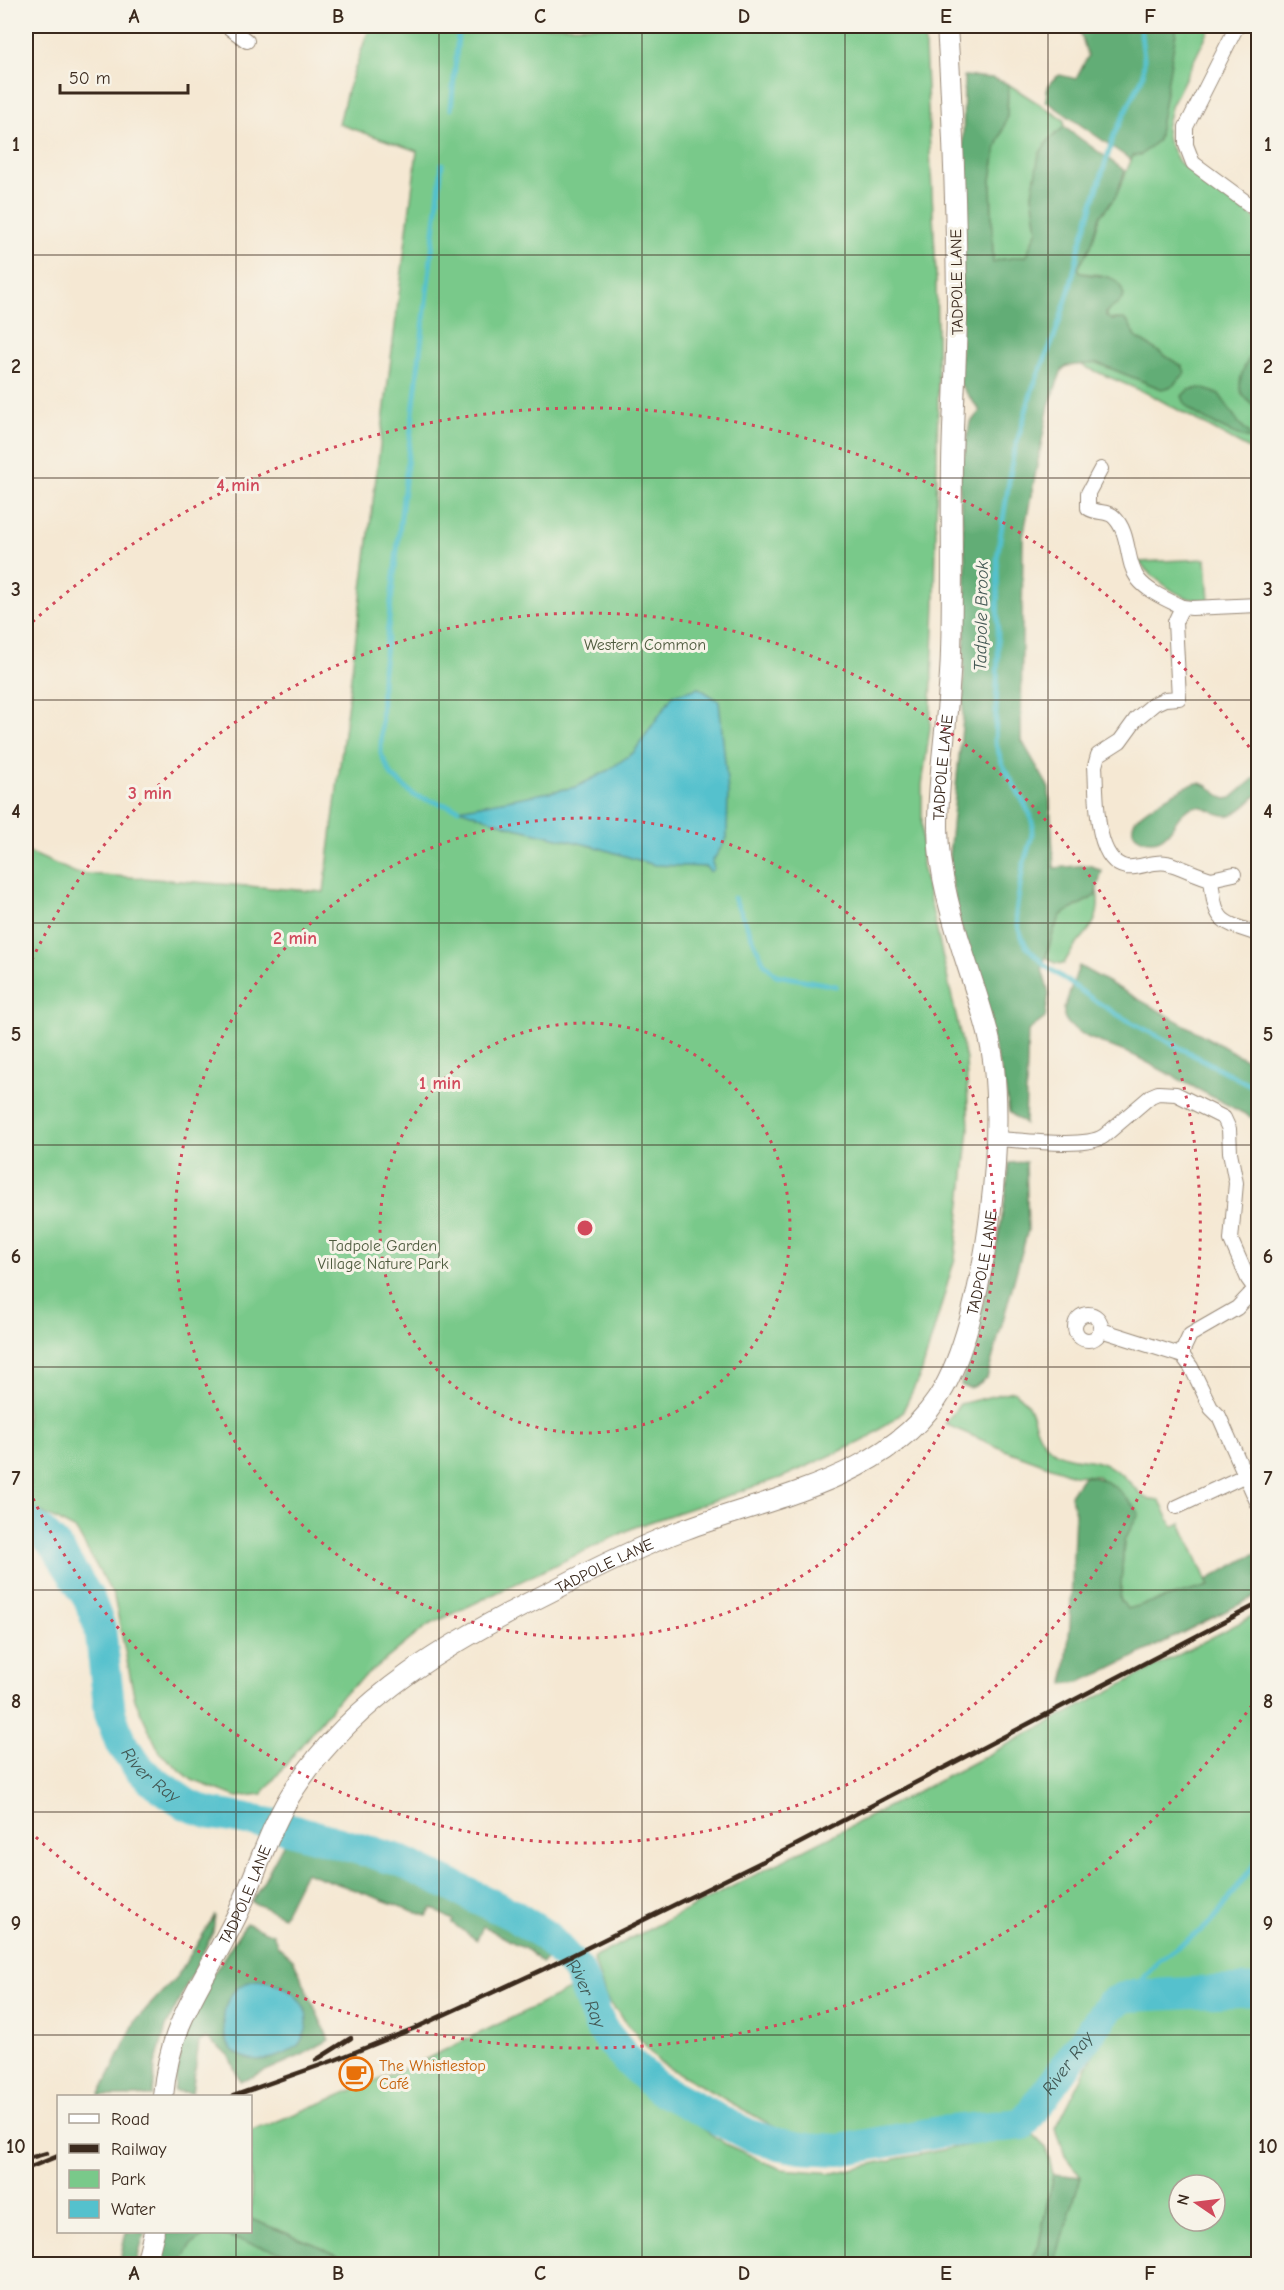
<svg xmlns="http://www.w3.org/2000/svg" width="1284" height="2290" viewBox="0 0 1284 2290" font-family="'Comic Neue',sans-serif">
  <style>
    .green { fill: #79c98a; stroke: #5a7a54; stroke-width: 1.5; fill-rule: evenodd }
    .forest { fill: #62ad76; stroke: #4e6c4a; stroke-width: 1.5; fill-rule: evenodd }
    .water { fill: #54c1cd; stroke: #487676; stroke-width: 1.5 }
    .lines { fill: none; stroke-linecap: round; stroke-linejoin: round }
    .stream { stroke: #54c1cd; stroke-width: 5 }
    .river { stroke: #54c1cd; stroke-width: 32 }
    .street-casing { stroke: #988978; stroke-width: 16 }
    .secondary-casing { stroke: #988978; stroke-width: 22 }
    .street { stroke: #fff; stroke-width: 14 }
    .secondary { stroke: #fff; stroke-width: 20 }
    .rail { stroke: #3b2a1e; stroke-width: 4.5 }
    .grid { fill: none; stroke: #3b2a1e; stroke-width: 1.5; stroke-opacity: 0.55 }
    .ring { fill: none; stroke: #d1495b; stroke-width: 3; stroke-dasharray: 3 6 }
    .labels { text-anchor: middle; stroke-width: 6; stroke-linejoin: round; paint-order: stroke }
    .street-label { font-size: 16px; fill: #3b2a1e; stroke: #f7f3e8 }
    .park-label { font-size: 16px; fill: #4e5a3e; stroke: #f7f3e8 }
    .food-label { font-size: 16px; fill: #c56008; stroke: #f7f3e8; text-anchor: start }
    .water-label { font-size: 18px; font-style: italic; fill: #425753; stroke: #f7f3e8 }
    .centre { fill: #d1495b; stroke: #f7f3e8; stroke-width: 3 }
    .ring-label { font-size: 18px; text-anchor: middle; font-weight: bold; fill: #d1495b; stroke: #f7f3e8; stroke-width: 6; stroke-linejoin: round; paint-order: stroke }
    .neatline { fill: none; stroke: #3b2a1e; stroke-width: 2 }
    .grid-label { font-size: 20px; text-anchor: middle; font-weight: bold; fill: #3b2a1e }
  </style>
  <rect width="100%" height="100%" fill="#f7f3e8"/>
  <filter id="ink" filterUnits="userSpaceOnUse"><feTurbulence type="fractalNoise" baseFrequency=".0167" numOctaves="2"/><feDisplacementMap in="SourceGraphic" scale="12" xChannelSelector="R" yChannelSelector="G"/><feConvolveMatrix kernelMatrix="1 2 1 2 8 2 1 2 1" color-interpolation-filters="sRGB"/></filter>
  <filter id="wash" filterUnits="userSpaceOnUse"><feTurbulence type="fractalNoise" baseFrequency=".008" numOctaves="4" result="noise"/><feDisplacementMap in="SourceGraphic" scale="24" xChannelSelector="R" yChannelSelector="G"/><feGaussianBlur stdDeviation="1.35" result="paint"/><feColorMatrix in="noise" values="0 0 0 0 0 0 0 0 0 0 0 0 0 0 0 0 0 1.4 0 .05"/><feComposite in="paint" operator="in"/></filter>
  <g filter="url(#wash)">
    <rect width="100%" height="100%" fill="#f5e8d3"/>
    <g class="green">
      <polygon points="370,26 924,26 936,275 938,394 935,604 930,728 922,785 922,865 966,1060 969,1129 955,1258 922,1371 902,1413 865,1440 783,1477 635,1527 427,1626 341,1696 262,1794 237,1797 192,1780 160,1753 135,1700 114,1597 76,1530 26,1504 26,851 76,873 324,892 417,151 339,124 347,91"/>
      <polygon points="1176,26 1211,26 1171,107 1166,128 1168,141 1179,162 1258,221 1258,454 1151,395 1083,366 1083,364 1097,363 1162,389 1183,367 1135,337 1131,328 1121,319 1108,319 1106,312 1108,310 1101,275 1081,273 1078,268 1091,246 1100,216 1116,196 1133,156 1158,140"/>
      <polygon points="1008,84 1064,120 1064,127 1048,141 1032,194 1037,230 1026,256 998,260 993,264 991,180 996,150 1007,117"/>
      <path d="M1206,559L1209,601C1202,600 1193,600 1185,597C1172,592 1147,573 1139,562Z"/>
      <path d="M1097,890C1104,931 1079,932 1064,964L1055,963L1046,957L1054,930L1061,915L1095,896Z"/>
      <path d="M1013,1391C1040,1406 1027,1431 1053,1450C1064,1459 1084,1458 1098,1462C1121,1469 1129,1483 1145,1498L1159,1500L1173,1527L1181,1523L1209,1586L1127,1609L1120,1599L1124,1540L1139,1514L1098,1476L1073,1475L1005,1450L945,1424L960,1404Z"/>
      <polygon points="1258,1613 1258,1978 1179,1982 1119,1991 1017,2116 841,2140 778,2129 660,2063 606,1998 593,1958 938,1781"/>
      <polygon points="569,1990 582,1994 601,2049 624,2073 725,2144 781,2169 834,2173 885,2161 1031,2133 1046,2148 1053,2174 1039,2244 1030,2264 355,2264 314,2244 251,2220 251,2130 268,2125 418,2063"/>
      <path d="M1241,2000L1258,2004V2264H1054L1081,2177L1065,2156L1056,2128L1110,2022L1131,2007ZM1179,2185H1215V2221H1179Z"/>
      <polygon points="209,2232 303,2258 319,2264 181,2264 191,2245"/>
    </g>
    <g class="forest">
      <path d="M1078,26H1177L1158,140L1141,155L1133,156L1131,160L1046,101C1047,88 1048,81 1060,75L1076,79L1088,56Z"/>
      <path d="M964,76L993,78L1008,84L1007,117L996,150L991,180L993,263L998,260L1026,256L1037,230L1032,194L1039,154L1048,141L1064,127L1125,171L1116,196L1100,216L1091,246L1078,268L1081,273C1101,278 1118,271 1124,296L1118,304L1106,312V316L1112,320L1124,319L1129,323L1135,337L1183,367L1185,373L1173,386L1162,389L1097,363L1067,366L1062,370L1049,405L1023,537L1021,739L1049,788L1054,868L1089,865L1102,871L1095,896L1061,915L1054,930L1042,969L1049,993L1045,1018L1028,1031L1025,1124L1009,1112L1005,1087L960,923L948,865L963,718L966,572L959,480L970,423L980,411L960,384Z"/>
      <path d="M1258,343V355L1253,363L1254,377L1258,392V410C1254,406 1248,402 1244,397C1232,381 1250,357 1258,343Z"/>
      <path d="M1200,388L1219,394L1239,423L1252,436L1253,439C1242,439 1192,415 1186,405C1184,402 1183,399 1182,396L1188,390Z"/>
      <path d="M1258,775V794C1251,800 1243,810 1233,814C1219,821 1206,801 1190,808C1175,814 1173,835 1158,840C1144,844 1125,835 1136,819C1142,811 1188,782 1199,783C1211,784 1215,795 1226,799L1231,798Z"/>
      <polygon points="1079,966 1258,1066 1258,1121 1135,1056 1087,1037 1069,1025 1064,1017 1064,1009"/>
      <path d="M1026,1162L1028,1230L987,1378C978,1384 971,1392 961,1385C981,1311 1003,1239 1009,1163Z"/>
      <path d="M1083,1476C1110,1477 1124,1493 1139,1514L1124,1540L1120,1599L1127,1609L1209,1586L1207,1580L1258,1552V1595L1106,1671L1079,1682L1064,1684L1070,1625L1075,1512L1070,1495Z"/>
      <polygon points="301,1839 416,1879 531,1935 553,1954 541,1963 529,1951 483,1926 477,1940 452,1923 453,1920 432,1908 427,1916 305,1872 283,1916 252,1902 284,1843"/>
      <polygon points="215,1915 213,1932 166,2027 155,2065 153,2096 99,2096 136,2020 178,1975"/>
      <path d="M246,1923L273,1934L278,1946L293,1959L329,2040L302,2055L245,2080L240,2081L228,2055L206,2038L199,2042L192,2093L174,2091L183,2039L203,1990ZM282,1986L291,1992L306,2011L298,2045L289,2051L257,2060L223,2024L227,2002Z"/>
      <polygon points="1053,2174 1081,2177 1054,2264 1030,2264 1039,2244"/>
      <polygon points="251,2219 314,2244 355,2264 319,2264 303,2258 209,2232 191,2245 181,2264 153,2264 160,2232 250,2232"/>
      <polygon points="126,2232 145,2232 136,2264 119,2264"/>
    </g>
    <g class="water">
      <polygon points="699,688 719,701 728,792 727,838 712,862 714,869 710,872 706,867 654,865 596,847 515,828 459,809 576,787 607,771 634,752 673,695"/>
      <path d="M258,1980C284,1983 313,2000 306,2030C304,2036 302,2042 297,2046C277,2064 231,2068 225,2035C220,2007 229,1984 258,1980Z"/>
    </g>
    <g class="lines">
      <g class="stream">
        <polyline points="1140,26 1144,58 1143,76 1114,135 1080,245 1070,288 1055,335 1033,387 1013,456 997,558 998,654 995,741 1002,763 1030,814 1033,826 1031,839 1023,866 1016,913 1019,930 1026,946 1046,966 1094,1000 1123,1018 1258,1089"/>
        <polyline points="451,109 459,26"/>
        <polyline points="442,164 382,679 381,754 392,776 415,796 459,809"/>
        <polyline points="734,898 764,963 776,975 836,986"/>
        <polyline points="1129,1996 1158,1961 1211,1923 1258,1859"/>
      </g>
      <path class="river" id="s1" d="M26,1521L40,1531L56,1547L89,1599L100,1628L110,1713L120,1741L138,1767L150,1779L186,1804L208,1813L276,1825L398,1860L513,1915L546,1936L578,1970L601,2028L627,2060L658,2088L749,2135L774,2143L801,2148L840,2150L940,2132L1023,2124L1111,2004L1127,1996L1258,1990"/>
    </g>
  </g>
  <g filter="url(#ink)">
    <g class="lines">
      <g class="street-casing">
        <g id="street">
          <polyline points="227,26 247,41"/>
          <polyline points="1237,26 1186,127 1186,145 1193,163 1258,211"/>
          <path d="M1101,469L1088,493V508C1096,514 1107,510 1114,517C1131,534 1125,561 1138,579C1148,592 1168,600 1182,607"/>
          <path d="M1258,605L1192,608L1182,607L1175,622L1179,698L1165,699L1154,704L1136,719L1120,741L1098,755L1095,766C1097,791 1093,861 1126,867C1140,869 1152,860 1167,863C1182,867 1196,875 1211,879C1216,922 1218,921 1258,934"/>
          <polyline points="1211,879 1234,874"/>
          <path d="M996,1139C1020,1140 1086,1149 1104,1136L1151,1096L1158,1093L1176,1094L1224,1118L1229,1129L1230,1152L1236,1183L1231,1240L1248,1279L1258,1293"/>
          <polyline points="1255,1289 1237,1308 1190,1335 1183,1350 1183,1356 1191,1367 1211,1408 1219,1416 1258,1504"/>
          <circle cx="1088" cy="1327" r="13"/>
          <polyline points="1101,1330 1183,1356"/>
          <polyline points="1177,1507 1246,1475"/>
        </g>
      </g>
      <g class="secondary-casing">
        <g id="secondary">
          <path id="s2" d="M163,2096C170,2018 206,1980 238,1913C257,1872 270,1826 295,1788C356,1695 454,1640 550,1592C594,1569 640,1546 686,1529C773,1497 895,1476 944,1388C987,1309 1010,1120 988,1033C970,964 938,898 938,826C938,768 950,710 951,651C953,589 951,526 952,464C953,409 957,355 957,301C956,209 953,117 947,26"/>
          <polyline points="146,2264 154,2232"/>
        </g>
      </g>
      <use href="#street" class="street"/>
      <use href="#secondary" class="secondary"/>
      <g class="rail">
        <polyline points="316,2060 351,2038"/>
        <polyline points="233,2096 335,2060 415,2028 544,1969 794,1846 1258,1604"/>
        <polyline points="26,2159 47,2153"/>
        <polyline points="26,2169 58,2156"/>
      </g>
    </g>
  </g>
  <path class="grid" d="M236,26V2096M439,26V2264M642,26V2264M845,26V2264M1048,26V2264M26,255H1258M26,478H1258M26,700H1258M26,923H1258M26,1145H1258M26,1367H1258M26,1590H1258M26,1812H1258M26,2035H1258M236,2232V2264"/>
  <g class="ring">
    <circle cx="585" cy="1228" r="205"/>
    <circle cx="585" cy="1228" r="410"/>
    <path d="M28 968A615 615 0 1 1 28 1488"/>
    <path d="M1257 1698A820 820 0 0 1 26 1828M26 628A820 820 0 0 1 1257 758"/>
  </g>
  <defs>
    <g id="cafe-ring" transform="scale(1.725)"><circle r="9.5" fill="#f7f3e8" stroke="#e8710a" stroke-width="1.5"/><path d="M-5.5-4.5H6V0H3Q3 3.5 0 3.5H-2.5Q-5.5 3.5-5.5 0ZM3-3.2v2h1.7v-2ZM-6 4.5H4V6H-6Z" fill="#e8710a"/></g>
  </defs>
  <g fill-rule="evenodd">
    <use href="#cafe-ring" x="356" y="2074"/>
  </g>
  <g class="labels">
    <g class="street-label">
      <text transform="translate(956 282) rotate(-91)" y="6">TADPOLE LANE</text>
      <text dy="6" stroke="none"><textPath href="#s2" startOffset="1749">TADPOLE LANE</textPath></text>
      <text dy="6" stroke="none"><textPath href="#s2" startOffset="1245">TADPOLE LANE</textPath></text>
      <text dy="6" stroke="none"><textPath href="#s2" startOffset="723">TADPOLE LANE</textPath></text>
      <text dy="6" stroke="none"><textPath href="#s2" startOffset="219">TADPOLE LANE</textPath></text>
    </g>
    <g class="park-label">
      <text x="645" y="650">Western Common</text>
      <text x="383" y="1251">Tadpole Garden<tspan x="383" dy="18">Village Nature Park</tspan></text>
    </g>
    <g class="food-label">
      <text x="379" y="2071">The Whistlestop<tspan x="379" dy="18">Café</tspan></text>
    </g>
    <g class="water-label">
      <text transform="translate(981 616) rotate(-89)" y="6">Tadpole Brook</text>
      <text dy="6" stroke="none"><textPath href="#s1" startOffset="294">River Ray</textPath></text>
      <text dy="6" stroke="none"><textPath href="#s1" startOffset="798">River Ray</textPath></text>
      <text dy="6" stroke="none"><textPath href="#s1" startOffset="1374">River Ray</textPath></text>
    </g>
  </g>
  <circle cx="585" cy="1228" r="9" class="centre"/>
  <g class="ring-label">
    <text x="238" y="491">4 min</text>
    <text x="150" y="799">3 min</text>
    <text x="295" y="944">2 min</text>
    <text x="440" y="1089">1 min</text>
  </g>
  <rect width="1284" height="2290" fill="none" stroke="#f7f3e8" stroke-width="66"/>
  <rect x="57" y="2095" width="195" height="138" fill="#f7f3e8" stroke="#aca397" stroke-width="1.5"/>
  <rect x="69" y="2114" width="30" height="9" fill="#ffffff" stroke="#aca397" stroke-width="1.5"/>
  <text x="111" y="2125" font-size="18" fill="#3b2a1e">Road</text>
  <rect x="69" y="2144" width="30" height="9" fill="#3b2a1e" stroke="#aca397" stroke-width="1.5"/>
  <text x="111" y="2155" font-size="18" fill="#3b2a1e">Railway</text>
  <rect x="69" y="2170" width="30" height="18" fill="#79c98a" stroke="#aca397" stroke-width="1.5"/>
  <text x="111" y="2185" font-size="18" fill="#3b2a1e">Park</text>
  <rect x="69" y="2200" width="30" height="18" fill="#54c1cd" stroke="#aca397" stroke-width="1.5"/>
  <text x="111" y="2215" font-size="18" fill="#3b2a1e">Water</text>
  <g transform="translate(1197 2203) rotate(284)"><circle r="28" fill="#f7f3e8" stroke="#aca397" stroke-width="1.5"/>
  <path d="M0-4.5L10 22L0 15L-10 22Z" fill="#d1495b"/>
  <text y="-9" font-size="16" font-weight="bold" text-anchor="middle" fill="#3b2a1e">N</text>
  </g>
  <path d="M60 84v9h128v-9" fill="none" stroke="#3b2a1e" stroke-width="3"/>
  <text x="69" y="84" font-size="18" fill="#3b2a1e" stroke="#f7f3e8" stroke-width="4.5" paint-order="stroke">50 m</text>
  <rect x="33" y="33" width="1218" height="2224" class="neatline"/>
  <g class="grid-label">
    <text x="134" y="23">A</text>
    <text x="338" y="23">B</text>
    <text x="540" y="23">C</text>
    <text x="744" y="23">D</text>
    <text x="946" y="23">E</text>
    <text x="1150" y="23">F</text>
    <text x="16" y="151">1</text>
    <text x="1268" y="151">1</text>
    <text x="16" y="373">2</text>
    <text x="1268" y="373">2</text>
    <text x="16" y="596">3</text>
    <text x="1268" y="596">3</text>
    <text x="16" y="818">4</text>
    <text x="1268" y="818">4</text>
    <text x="16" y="1041">5</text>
    <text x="1268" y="1041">5</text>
    <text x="16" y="1263">6</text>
    <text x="1268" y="1263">6</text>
    <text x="16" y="1485">7</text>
    <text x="1268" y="1485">7</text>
    <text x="16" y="1708">8</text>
    <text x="1268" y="1708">8</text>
    <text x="16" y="1930">9</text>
    <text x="1268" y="1930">9</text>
    <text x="16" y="2153">10</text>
    <text x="1268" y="2153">10</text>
    <text x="134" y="2280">A</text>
    <text x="338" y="2280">B</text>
    <text x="540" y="2280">C</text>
    <text x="744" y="2280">D</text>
    <text x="946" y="2280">E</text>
    <text x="1150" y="2280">F</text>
  </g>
</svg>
